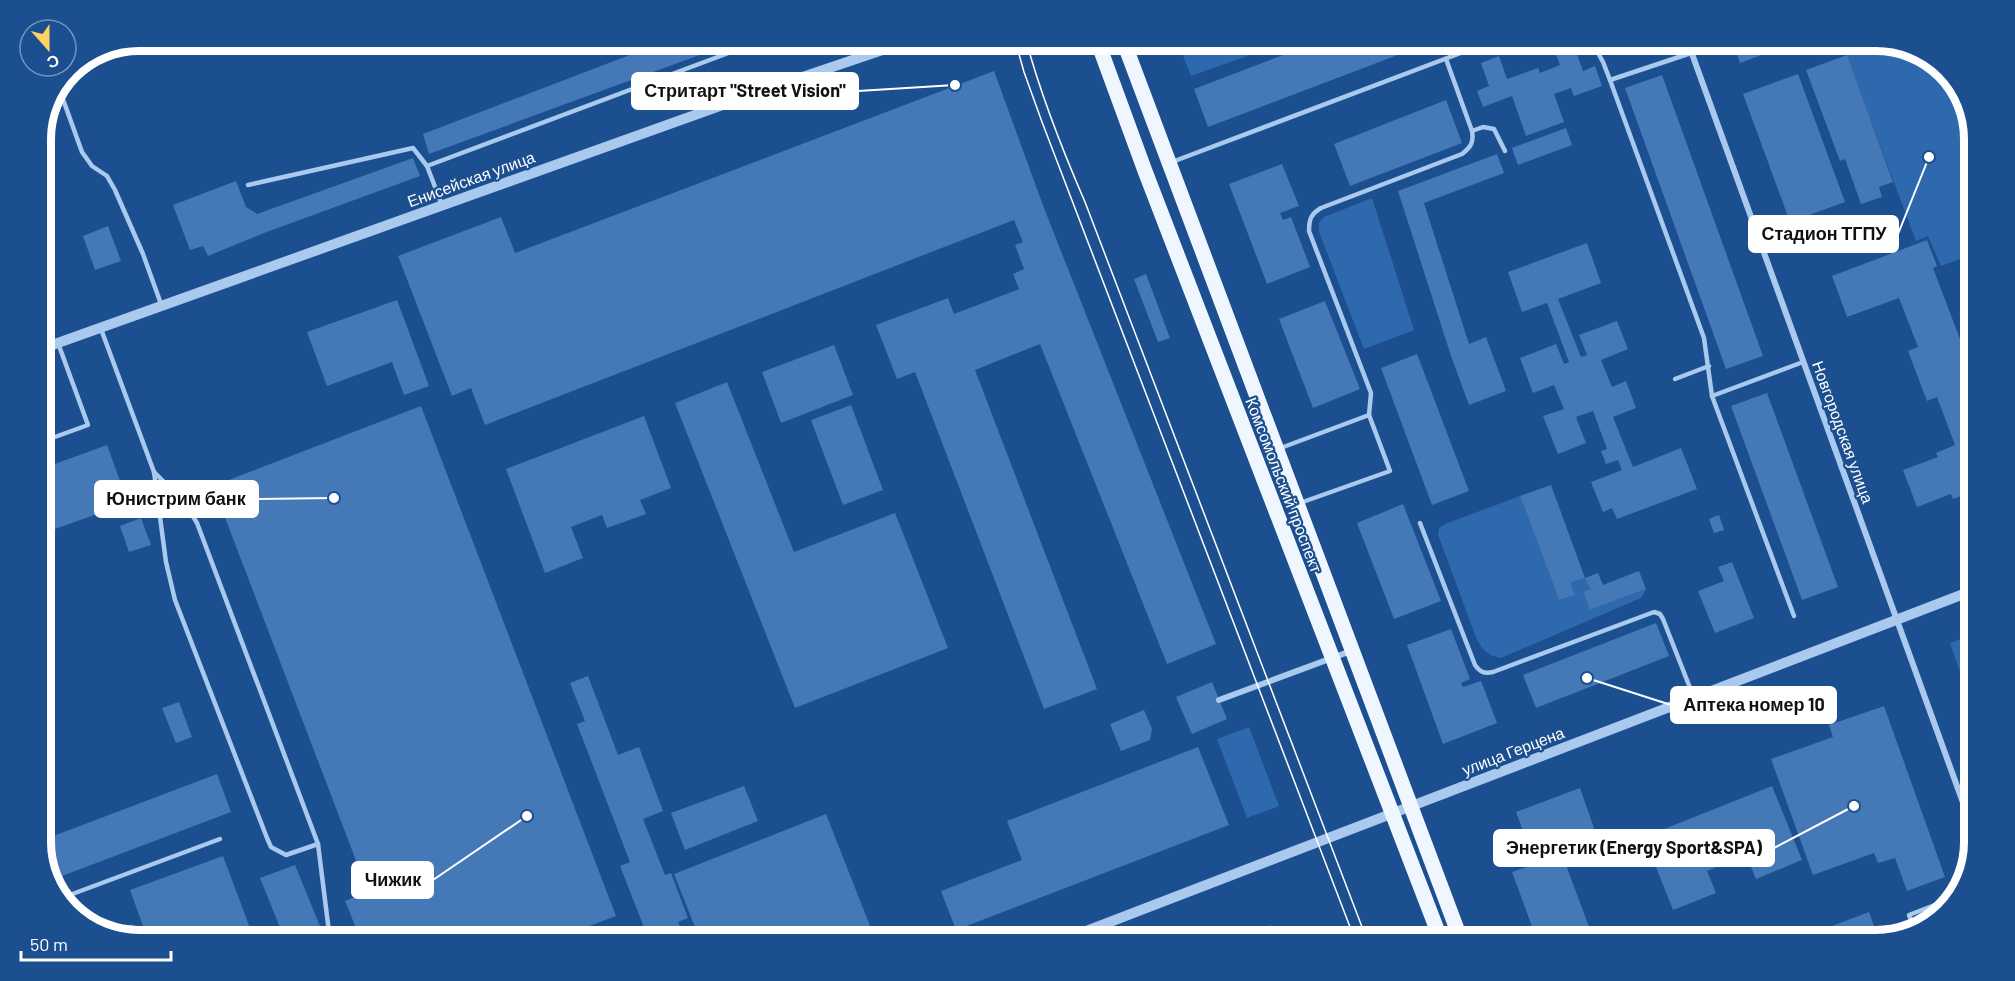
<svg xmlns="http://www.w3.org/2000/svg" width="2015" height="981" viewBox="0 0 2015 981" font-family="Barlow,sans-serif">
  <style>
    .green { fill: #2e69ad }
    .building { fill: #4478b7 }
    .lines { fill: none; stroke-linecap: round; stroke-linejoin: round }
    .service { stroke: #a9c9ee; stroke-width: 4.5 }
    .minor { stroke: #a9c9ee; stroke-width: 6 }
    .tertiary { stroke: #a9c9ee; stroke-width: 10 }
    .primary { stroke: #f0f6ff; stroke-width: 15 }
    .tram { stroke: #fff; stroke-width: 1.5 }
    .labels { text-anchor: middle; stroke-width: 4.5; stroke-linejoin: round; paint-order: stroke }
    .street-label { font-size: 16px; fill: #fff; stroke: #1b4f8f }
    .rim { fill: none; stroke: #fff; stroke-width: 8 }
    .leader { fill: none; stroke: #fff; stroke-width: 2 }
    .callout-dot { fill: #fff; stroke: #1b4f8f; stroke-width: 2 }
    .callout { fill: #fff; stroke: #fff; stroke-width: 2 }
    .callout-label { font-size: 18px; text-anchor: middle; font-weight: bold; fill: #111 }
  </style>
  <rect width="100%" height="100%" fill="#1b4f8f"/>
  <g class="green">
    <polygon points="1282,40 1283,43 1191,76 1177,41"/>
    <polygon points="1841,41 1876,41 1919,51 1958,85 1974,133 1974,254 1941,266 1928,236 1916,241"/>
    <polygon points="1372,198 1414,330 1364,349 1319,232 1319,223 1324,217"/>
    <path d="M1520,496L1559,600L1574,595L1570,583L1585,578L1590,589L1583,592L1590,610L1646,589L1641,598L1501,658C1489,656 1483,651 1477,640L1438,535L1439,528L1445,524Z"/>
    <polygon points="1974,634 1974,712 1950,643"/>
    <polygon points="1249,727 1279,806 1247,818 1217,739"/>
  </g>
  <g class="building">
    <polygon points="669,40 738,41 429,154 423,134"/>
    <polygon points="1322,40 1399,40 1403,53 1208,127 1194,89"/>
    <polygon points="1602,40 1632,40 1632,41 1605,51"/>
    <polygon points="1732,40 1799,40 1799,41 1740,63"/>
    <polygon points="1573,43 1583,71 1595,66 1602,86 1574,96 1571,88 1554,94 1564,122 1526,136 1512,96 1483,107 1477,91 1489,86 1481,63 1499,56 1507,79 1538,68 1540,73 1560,65 1554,49"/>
    <polygon points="1847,55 1893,182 1879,187 1882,197 1861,204 1845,159 1840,161 1806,70"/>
    <polygon points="994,71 1044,208 1216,644 1167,664 1040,344 975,370 1097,689 1044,709 915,372 897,379 876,325 948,298 954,314 1019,289 1013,274 1024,269 1015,245 1023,242 1014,220 485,425 471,388 452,396 398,256 501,217 515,253"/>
    <polygon points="1798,74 1845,202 1790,222 1743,94"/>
    <polygon points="1662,75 1763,356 1726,369 1625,88"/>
    <polygon points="1446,100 1462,143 1350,186 1334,144"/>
    <polygon points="1566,128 1572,145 1518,165 1512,148"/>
    <polygon points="1497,154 1504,173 1424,203 1469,344 1486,337 1506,391 1469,405 1451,356 1398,191"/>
    <polygon points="413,158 420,176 264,233 208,256 203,246 190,250 173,205 236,181 246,207 257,214"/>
    <polygon points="1282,164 1299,206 1280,213 1283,220 1291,217 1310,267 1267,284 1229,184"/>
    <polygon points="108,226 121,261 95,270 83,236"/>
    <polygon points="1927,240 1937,266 1933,268 1963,347 1968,345 1974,363 1974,365 1971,367 1974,377 1974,491 1953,499 1951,494 1917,507 1903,470 1938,457 1936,453 1955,445 1937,397 1927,401 1908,351 1918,347 1899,298 1847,317 1832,276"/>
    <polygon points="1587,243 1601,283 1558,299 1581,357 1587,355 1579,335 1617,321 1628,349 1601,360 1612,387 1626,381 1636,408 1613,417 1633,467 1681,448 1697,489 1617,519 1612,508 1603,512 1591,482 1622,470 1618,460 1606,464 1601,451 1607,449 1593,411 1576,417 1586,443 1558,454 1543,416 1564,409 1554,385 1533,393 1520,358 1556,344 1564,364 1569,362 1547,303 1522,312 1508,272"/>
    <polygon points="1974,270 1974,305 1963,274"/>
    <polygon points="1146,274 1170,338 1158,342 1134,279"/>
    <polygon points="397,300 429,386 404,395 392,362 327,386 307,332"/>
    <polygon points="1325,301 1360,389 1313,408 1279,319"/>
    <polygon points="834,345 853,395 781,423 762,372"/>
    <polygon points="1417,354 1469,491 1432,505 1381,368"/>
    <polygon points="727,382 794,552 895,513 948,648 795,708 675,403"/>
    <polygon points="1767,393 1838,587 1802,600 1731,406"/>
    <polygon points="851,405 883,490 843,505 811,420"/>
    <polygon points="421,406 616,916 552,940 361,940 345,901 368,892 213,486"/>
    <polygon points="644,416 671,488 640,500 646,514 607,528 602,515 571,527 583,558 545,573 506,469"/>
    <polygon points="107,445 128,503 41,534 41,469"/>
    <polygon points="1551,485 1585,578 1570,583 1575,595 1559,600 1520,496"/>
    <polygon points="1403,504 1441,601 1394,619 1357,523"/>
    <polygon points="1719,515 1724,530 1714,533 1709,519"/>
    <polygon points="141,518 151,545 129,552 120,526"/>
    <polygon points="1732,562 1754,618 1715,633 1698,591 1724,581 1718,567"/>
    <polygon points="1639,571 1646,589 1590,610 1583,592 1590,589 1585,578 1598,573 1603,585"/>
    <polygon points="1656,623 1669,656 1536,708 1523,675"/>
    <polygon points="1451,629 1470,679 1461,683 1463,687 1481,681 1497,723 1443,744 1407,645"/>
    <polygon points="588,676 618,755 639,747 663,811 643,819 665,875 671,873 688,918 678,922 686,940 649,940 620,866 630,862 577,724 585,721 570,683"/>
    <polygon points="1212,682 1227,719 1192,734 1176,697"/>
    <polygon points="179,702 192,737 176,743 162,708"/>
    <polygon points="1884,706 1945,877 1907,891 1895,858 1878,863 1874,853 1813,875 1771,759 1833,737 1829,725"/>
    <polygon points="1144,710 1152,729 1150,740 1121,751 1110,724"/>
    <polygon points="1198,747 1229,825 956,930 941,891 1022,860 1007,821"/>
    <polygon points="217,774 231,812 62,876 48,838"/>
    <polygon points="744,786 758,821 685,850 671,813"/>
    <polygon points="1772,786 1802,860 1756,879 1746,855 1707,871 1716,893 1673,910 1644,837"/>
    <polygon points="1580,788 1595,831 1574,839 1579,851 1563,857 1594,940 1537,940 1512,872 1535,864 1516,812"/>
    <polygon points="826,814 872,931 847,940 700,940 674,874"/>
    <polygon points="223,856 253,936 263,933 266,940 148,940 130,890"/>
    <polygon points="295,865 322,931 299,940 285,940 260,878"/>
    <polygon points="1943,910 1930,924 1923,926 1920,919"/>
    <polygon points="1869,912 1879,940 1795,940"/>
    <polygon points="132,924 137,940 107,933"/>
    <polygon points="1271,925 1277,940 1231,940"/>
  </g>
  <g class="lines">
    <g class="service">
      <polyline points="1591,40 1603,62 1610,80 1704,338 1712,396 1794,616"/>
      <polyline points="1610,80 1691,53"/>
      <polyline points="60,91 82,152 92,166 107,176 115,190 143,254 161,304"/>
      <polyline points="1472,131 1483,127 1494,129 1505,151"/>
      <polyline points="1172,162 1495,40"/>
      <polyline points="427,166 763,40"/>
      <polyline points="248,185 413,148 427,166 442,205"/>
      <polyline points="101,329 154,472 166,562 175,600 267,838 271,847 286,855 318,844"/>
      <polyline points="1675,379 1709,366"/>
      <polyline points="1712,396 1803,362"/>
      <path d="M1369,415L1371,393L1309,231C1309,219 1311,214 1321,208L1462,154C1471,147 1474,142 1472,131L1446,59"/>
      <polyline points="41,442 88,425 58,343"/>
      <polyline points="1278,449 1369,415 1390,471 1300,503"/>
      <polyline points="154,472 185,503 197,523 318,844 330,940"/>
      <path d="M1420,523L1475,665C1480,672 1484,674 1493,672L1654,612L1660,614L1663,619L1694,698"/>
      <polyline points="41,837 63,897"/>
      <polyline points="59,899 220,839"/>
      <polyline points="1915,929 1909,915 1953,898"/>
      <polyline points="1087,931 1090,940"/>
    </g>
    <g class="minor">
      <polyline points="1687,40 1974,833"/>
      <polyline points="1219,700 1351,651"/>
    </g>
    <g class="tertiary">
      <polyline points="41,349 776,86 912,40"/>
      <polyline points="1063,940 1974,590"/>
    </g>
    <g class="primary">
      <polyline points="1097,40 1145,171 1441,940"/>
      <polyline points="1123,40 1461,940"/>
    </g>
    <g class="tram">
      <polyline points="1015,40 1024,72 1042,122 1355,940"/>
      <path d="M1026,40C1041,96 1062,149 1085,202L1367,940"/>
    </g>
  </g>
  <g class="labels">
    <g class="street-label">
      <text transform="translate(471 179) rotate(-20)" y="6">Енисейская улица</text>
      <text transform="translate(1843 432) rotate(70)" y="6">Новгородская улица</text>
      <text transform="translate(1284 485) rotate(69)" y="6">Комсомольский проспект</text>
      <text transform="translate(1513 751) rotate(-21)" y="6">улица Герцена</text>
    </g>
  </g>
  <path d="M0 0H2015V981H0ZM139 51H1876A88 88 0 0 1 1964 139V842A88 88 0 0 1 1876 930H139A88 88 0 0 1 51 842V139A88 88 0 0 1 139 51Z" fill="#1b4f8f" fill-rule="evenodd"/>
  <path class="rim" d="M139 51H1876A88 88 0 0 1 1964 139V842A88 88 0 0 1 1876 930H139A88 88 0 0 1 51 842V139A88 88 0 0 1 139 51Z"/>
  <path class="leader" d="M955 85L858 91M1929 157L1898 234M334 498L258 499M1587 678L1671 705M1854 806L1774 848M527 816L433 880"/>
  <g class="callout-dot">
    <circle cx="955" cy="85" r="6"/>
    <circle cx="1929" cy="157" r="6"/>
    <circle cx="334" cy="498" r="6"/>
    <circle cx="1587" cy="678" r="6"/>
    <circle cx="1854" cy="806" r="6"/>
    <circle cx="527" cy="816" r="6"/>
  </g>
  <g class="callout">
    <rect x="632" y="73" width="226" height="36" rx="6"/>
    <rect x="1749" y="216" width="149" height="36" rx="6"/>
    <rect x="95" y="481" width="163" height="36" rx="6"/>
    <rect x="1671" y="687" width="165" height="36" rx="6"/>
    <rect x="1494" y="830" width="280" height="36" rx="6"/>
    <rect x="352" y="862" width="81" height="36" rx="6"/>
  </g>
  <g class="callout-label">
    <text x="745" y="97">Стритарт "Street Vision"</text>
    <text x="1824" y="240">Стадион ТГПУ</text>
    <text x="176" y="505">Юнистрим банк</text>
    <text x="1754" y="711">Аптека номер 10</text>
    <text x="1634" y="854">Энергетик (Energy Sport&amp;SPA)</text>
    <text x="393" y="886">Чижик</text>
  </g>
  <g transform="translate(48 48) rotate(159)"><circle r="28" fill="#1b4f8f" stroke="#7695bc" stroke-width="1.5"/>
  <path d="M0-4.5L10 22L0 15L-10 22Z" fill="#ffd166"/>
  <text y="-9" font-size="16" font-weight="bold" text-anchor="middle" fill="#ffffff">С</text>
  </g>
  <path d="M21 951v9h150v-9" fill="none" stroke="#ffffff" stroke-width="3"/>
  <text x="30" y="951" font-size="18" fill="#ffffff" stroke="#1b4f8f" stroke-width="4.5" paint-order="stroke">50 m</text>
</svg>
